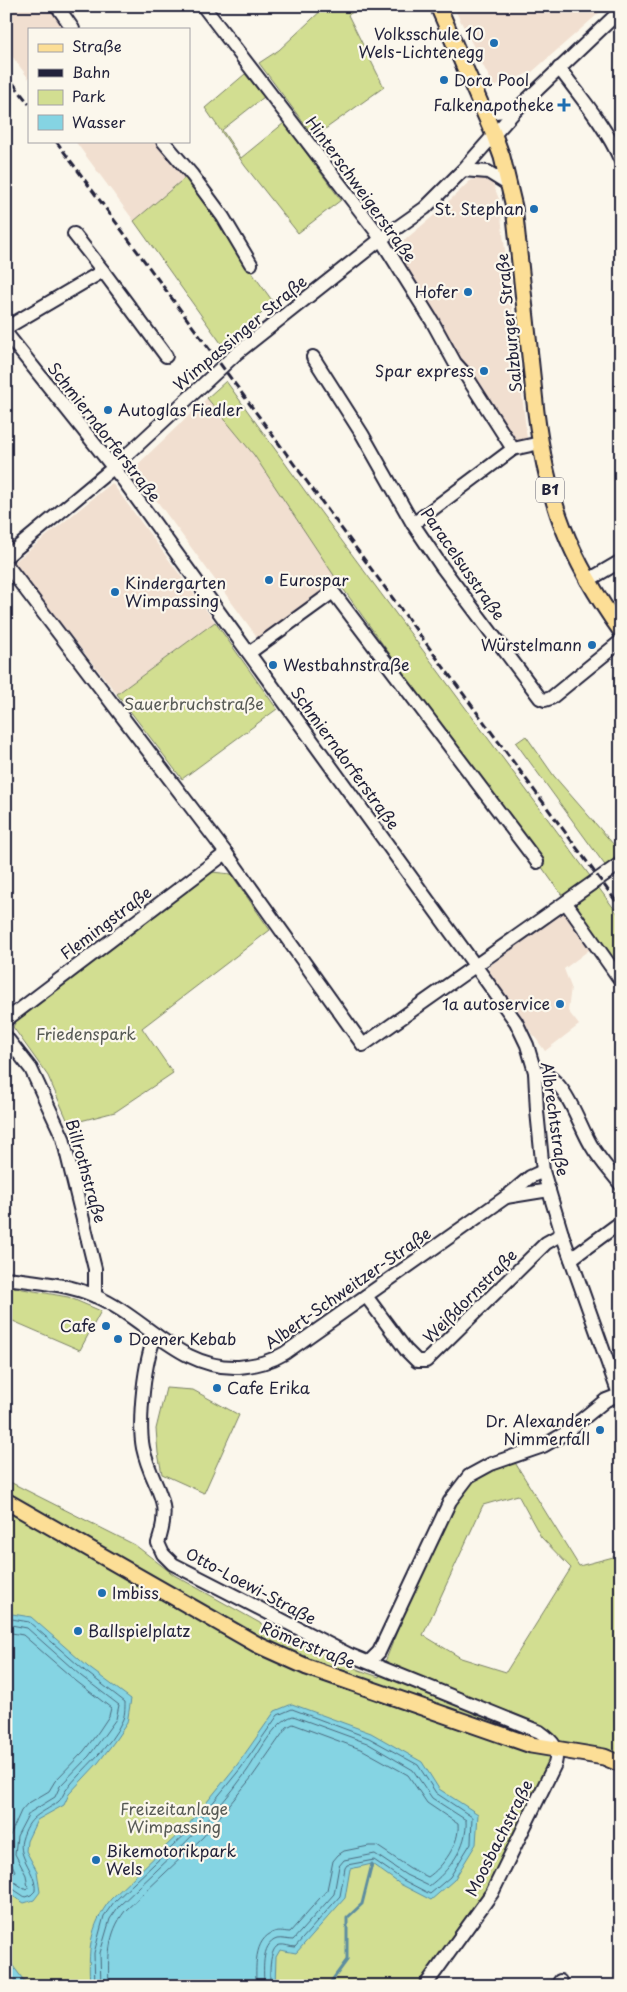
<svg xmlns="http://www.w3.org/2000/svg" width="627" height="1992" viewBox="0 0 627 1992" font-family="'Playpen Sans',sans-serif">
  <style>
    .built { fill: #f1dfd0 }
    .green { fill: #d2de91; stroke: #7a8066; fill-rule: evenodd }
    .water { fill: #85d4e3; stroke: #5d8da0 }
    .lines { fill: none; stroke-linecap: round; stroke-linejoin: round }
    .shore { stroke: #4a697e; stroke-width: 1 }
    .stream { stroke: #5d8da0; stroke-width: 3 }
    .minor-casing { stroke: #22223b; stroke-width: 16 }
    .major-casing { stroke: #22223b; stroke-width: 19 }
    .minor { stroke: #fbf7ec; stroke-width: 12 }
    .major { stroke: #fcde96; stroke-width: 15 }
    .rail { stroke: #22223b; stroke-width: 3; stroke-dasharray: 8 4; stroke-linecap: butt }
    .poi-dot { fill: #1f6fb2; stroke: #fbf7ec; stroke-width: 2 }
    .labels { text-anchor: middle; stroke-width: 4.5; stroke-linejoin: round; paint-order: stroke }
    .shield { fill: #fbf7ec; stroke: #636270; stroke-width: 1 }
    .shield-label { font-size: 15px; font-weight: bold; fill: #22223b }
    .poi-label { font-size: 16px; fill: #22223b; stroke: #fbf7ec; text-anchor: start }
    .street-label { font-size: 16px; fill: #22223b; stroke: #fbf7ec }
    .park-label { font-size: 16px; fill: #575a55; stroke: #fbf7ec }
  </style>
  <rect width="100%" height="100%" fill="#fbf7ec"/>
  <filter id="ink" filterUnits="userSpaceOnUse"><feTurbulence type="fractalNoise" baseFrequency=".02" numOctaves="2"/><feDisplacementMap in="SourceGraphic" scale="10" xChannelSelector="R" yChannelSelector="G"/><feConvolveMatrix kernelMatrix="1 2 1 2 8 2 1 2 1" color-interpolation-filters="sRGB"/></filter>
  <g filter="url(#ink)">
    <g class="built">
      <polygon points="6,6 54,6 72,29 29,29 29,79 6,48"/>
      <polygon points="453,6 607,6 532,72 494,87"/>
      <polygon points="75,141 160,141 187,176 134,221"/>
      <polygon points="482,178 493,184 499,199 527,438 510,447 394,249 432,217 471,180"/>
      <polygon points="207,398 254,455 339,583 260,641 137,474 136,466"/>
      <polygon points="112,483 215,622 117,694 13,563"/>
      <polygon points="571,907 597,944 564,969 571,987 568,1011 579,1025 545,1051 488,973 489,966"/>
    </g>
    <g class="green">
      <polygon points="326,6 363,6 348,15 384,87 314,137 259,63 279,50"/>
      <polygon points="245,74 264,97 222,130 241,158 284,123 341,200 298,233 245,166 205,108"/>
      <polygon points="187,176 221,219 242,259 274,303 223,346 134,221"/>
      <polygon points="226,381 305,491 621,918 621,978 339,583 254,455 207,398"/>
      <polygon points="215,622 277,709 182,779 117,694"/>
      <polygon points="526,736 554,776 621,853 621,856 607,868 516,743"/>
      <polygon points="212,872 231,874 270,930 142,1028 173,1073 115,1112 69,1124 48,1076 13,1027 18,1017 66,979"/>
      <polygon points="6,1286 68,1297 101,1311 80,1350 6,1318"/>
      <polygon points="166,1388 193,1390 239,1415 204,1493 162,1474 158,1453 156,1429"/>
      <path d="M514,1461L579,1566L621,1555V1761L561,1744L551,1737L549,1762L490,1884L419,1986H6V1480L135,1545L174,1575L276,1632L359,1670L379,1677L417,1581L455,1500L476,1477ZM518,1495L541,1537L571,1568L506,1672L461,1658L423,1635L483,1505Z"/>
    </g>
    <g class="water">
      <polygon points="6,1613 31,1617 88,1667 131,1699 127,1723 114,1742 98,1763 69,1794 64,1805 37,1820 27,1841 26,1851 37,1871 40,1892 34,1900 24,1903 6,1892"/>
      <path d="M292,1704L371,1733L422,1762L439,1789L478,1814L476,1844L454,1880L431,1900L400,1884L372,1864L350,1869L345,1898L296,1953L280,1950L276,1957L275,1986H90C88,1952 89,1926 111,1899L189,1824L237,1765L275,1711Z"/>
      <polygon points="6,1957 7,1958 28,1986 6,1986"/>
    </g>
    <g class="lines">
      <g class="shore">
        <path d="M6,1618L29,1622L85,1671L125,1702C125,1708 125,1716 122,1721C111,1747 83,1768 66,1790C63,1794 62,1799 58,1802C40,1815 29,1815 22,1840C17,1858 37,1872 35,1891L31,1895L25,1897L10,1887H6"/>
        <polyline points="6,1624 27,1628 81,1676 119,1705 116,1719 89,1756 60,1786 55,1797 29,1813 17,1836 15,1854 26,1875 28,1888 26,1890 13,1881 6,1880"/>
        <polyline points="6,1632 23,1635 76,1681 111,1708 109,1716 99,1731 84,1751 55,1781 49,1791 27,1804 21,1811 8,1840 8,1856 15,1871 13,1873 6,1873"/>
        <path d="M95,1986L94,1953L104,1916L114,1902L193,1827L241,1768L278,1715L292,1709L369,1738L418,1765L436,1793L472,1817L471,1843L450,1877L430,1894L403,1880L374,1860L347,1865L345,1868L340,1896L295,1947C291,1947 284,1944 280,1945C268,1947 270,1977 270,1986"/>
        <path d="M101,1986L100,1953L110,1919L119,1906C164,1863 211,1822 247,1771C259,1754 273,1722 293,1716L367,1743L413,1770L432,1798L466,1820C468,1846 449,1871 429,1886L406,1875L375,1854L344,1860L339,1866L334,1894L293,1940C288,1940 282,1938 277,1939C260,1944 264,1973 264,1986"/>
        <path d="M109,1986C108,1958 107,1934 125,1911L203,1837L252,1777L287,1727L293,1724L363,1750L408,1775L427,1803L458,1824C460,1843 443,1867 428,1877L410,1868L377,1846H369L344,1851L338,1855L333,1861L327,1890L290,1932C285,1932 280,1930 274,1932C253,1939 256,1969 256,1986"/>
      </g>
      <polyline class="stream" points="328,1986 347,1960 347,1918 362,1904 372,1864"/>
      <g class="minor-casing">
        <g id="minor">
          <polyline points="57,6 73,29"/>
          <polyline points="203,6 375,230 432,321 455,363 465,374 513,449"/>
          <path d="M559,68C582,99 605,125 621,161"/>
          <polyline points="485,113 516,110"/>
          <polyline points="163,141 192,175 223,217 251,264"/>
          <polyline points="463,170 488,172 509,185"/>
          <polyline points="74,234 103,271"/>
          <polyline points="6,328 103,271 166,356"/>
          <polyline points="6,333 124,481 516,1022 527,1045 535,1072 537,1111 543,1171 562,1234 621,1400"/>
          <polyline points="313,357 362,434 413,524 442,567 540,698 545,700 551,698 621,641"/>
          <polyline points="413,524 513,449 540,443"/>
          <polyline points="6,557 113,468 237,353 381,239 425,208 463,170 516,110 621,10"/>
          <polyline points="6,564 226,853 363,1045 621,863"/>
          <polyline points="587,581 621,561"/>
          <polyline points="249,653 333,592 537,862"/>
          <polyline points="566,903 621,981"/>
          <polyline points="6,1020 226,853"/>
          <polyline points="6,1037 31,1069 63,1138 95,1269 95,1296"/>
          <path d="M535,1072C565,1074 577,1122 591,1145C599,1159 611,1172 621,1185"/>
          <polyline points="506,1197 549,1190"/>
          <polyline points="571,1259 621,1222"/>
          <path d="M6,1278C36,1282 68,1284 95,1296C145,1317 180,1370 239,1367C257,1365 270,1362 285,1353L506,1197L530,1177L543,1171"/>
          <polyline points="366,1296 406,1350 417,1361 426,1361 546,1243 562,1234"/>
          <path d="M156,1335C144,1359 138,1422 143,1448C152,1490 174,1496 158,1543L163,1554L173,1564L350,1655L540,1732C553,1741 559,1747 555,1764L492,1893L425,1986"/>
          <polyline points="369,1662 379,1652 450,1501 469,1476 491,1464 543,1446 564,1434 606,1400 619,1395"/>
          <polyline points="557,1986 560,1981"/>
        </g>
      </g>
      <g class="major-casing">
        <g id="major">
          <path d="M438,6L494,135L502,157L514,207L536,412C547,501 569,558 621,631"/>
          <polyline points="6,1501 258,1645 307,1667 531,1745 604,1757 621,1764"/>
        </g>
      </g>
      <use href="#minor" class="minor"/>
      <use href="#major" class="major"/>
      <g class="rail">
        <polyline points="6,74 29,104"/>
        <polyline points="56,141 621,908"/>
      </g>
    </g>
  </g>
  <g class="poi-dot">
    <circle cx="494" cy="43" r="5"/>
    <circle cx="444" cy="80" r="5"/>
    <path d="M561.5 97.5h5v5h5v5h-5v5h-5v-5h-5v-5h5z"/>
    <circle cx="534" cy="209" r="5"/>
    <circle cx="468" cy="292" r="5"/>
    <circle cx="484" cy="371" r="5"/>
    <circle cx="108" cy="410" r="5"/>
    <circle cx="269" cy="580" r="5"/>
    <circle cx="115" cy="592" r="5"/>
    <circle cx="592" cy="645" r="5"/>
    <circle cx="273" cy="665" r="5"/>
    <circle cx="560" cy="1004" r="5"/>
    <circle cx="106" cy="1326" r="5"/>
    <circle cx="118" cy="1339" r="5"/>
    <circle cx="217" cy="1388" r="5"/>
    <circle cx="600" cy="1430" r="5"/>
    <circle cx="102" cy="1593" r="5"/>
    <circle cx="78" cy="1631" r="5"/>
    <circle cx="96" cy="1860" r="5"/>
  </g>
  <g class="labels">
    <rect class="shield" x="536" y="477.5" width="28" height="25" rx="4"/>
    <g class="shield-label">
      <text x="550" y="495">B1</text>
    </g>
    <g class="poi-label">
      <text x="484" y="40" text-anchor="end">Volksschule 10<tspan x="484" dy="18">Wels-Lichtenegg</tspan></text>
      <text x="454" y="86">Dora Pool</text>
      <text x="554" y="111" text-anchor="end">Falkenapotheke</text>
      <text x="524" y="215" text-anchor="end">St. Stephan</text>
      <text x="458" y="298" text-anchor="end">Hofer</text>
      <text x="474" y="377" text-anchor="end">Spar express</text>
      <text x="118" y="416">Autoglas Fiedler</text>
      <text x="279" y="586">Eurospar</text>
      <text x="125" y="589">Kindergarten<tspan x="125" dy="18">Wimpassing</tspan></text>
      <text x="582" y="651" text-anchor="end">Würstelmann</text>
      <text x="283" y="671">Westbahnstraße</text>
      <text x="550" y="1010" text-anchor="end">1a autoservice</text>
      <text x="96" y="1332" text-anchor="end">Cafe</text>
      <text x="128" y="1345">Doener Kebab</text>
      <text x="227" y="1394">Cafe Erika</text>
      <text x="590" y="1427" text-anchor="end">Dr. Alexander<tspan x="590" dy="18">Nimmerfall</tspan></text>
      <text x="112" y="1599">Imbiss</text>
      <text x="88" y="1637">Ballspielplatz</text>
      <text x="106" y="1857">Bikemotorikpark<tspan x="106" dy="18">Wels</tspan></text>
    </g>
    <g class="street-label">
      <text transform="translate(361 189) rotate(54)" y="6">Hinterschweigerstraße</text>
      <text transform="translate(509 323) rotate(-96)" y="6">Salzburger Straße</text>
      <text transform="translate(240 333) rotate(-40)" y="6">Wimpassinger Straße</text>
      <text transform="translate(104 432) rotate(52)" y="6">Schmierndorferstraße</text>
      <text transform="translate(463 564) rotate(55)" y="6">Paracelsusstraße</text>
      <text transform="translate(345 758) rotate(54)" y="6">Schmierndorferstraße</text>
      <text transform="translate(106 923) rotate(-37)" y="6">Flemingstraße</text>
      <text transform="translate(555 1119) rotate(82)" y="6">Albrechtstraße</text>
      <text transform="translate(86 1171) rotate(74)" y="6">Billrothstraße</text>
      <text transform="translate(348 1288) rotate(-35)" y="6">Albert-Schweitzer-Straße</text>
      <text transform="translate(470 1296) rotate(-45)" y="6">Weißdornstraße</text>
      <text transform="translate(251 1586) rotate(28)" y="6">Otto-Loewi-Straße</text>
      <text transform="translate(308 1645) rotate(22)" y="6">Römerstraße</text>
      <text transform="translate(499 1838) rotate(-63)" y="6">Moosbachstraße</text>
    </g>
    <g class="park-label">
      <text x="194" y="710">Sauerbruchstraße</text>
      <text x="86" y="1040">Friedenspark</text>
      <text x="174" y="1815">Freizeitanlage<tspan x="174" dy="18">Wimpassing</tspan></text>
    </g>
  </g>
  <rect width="627" height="1992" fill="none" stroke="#fbf7ec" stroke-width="25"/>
  <rect x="12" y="12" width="602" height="1967" fill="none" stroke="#22223b" stroke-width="2" filter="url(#ink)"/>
  <rect x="28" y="28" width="162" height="115" fill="#fbf7ec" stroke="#a4a2a5"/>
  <rect x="38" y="44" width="25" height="8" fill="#fcde96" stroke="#a4a2a5"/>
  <text x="72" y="52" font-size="15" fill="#22223b">Straße</text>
  <rect x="38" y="69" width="25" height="8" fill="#22223b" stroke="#a4a2a5"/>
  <text x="72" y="78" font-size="15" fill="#22223b">Bahn</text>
  <rect x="38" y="90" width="25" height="15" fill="#d2de91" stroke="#a4a2a5"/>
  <text x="72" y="102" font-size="15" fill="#22223b">Park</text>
  <rect x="38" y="115" width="25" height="15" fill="#85d4e3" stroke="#a4a2a5"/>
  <text x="72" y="128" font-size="15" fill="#22223b">Wasser</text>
</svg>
